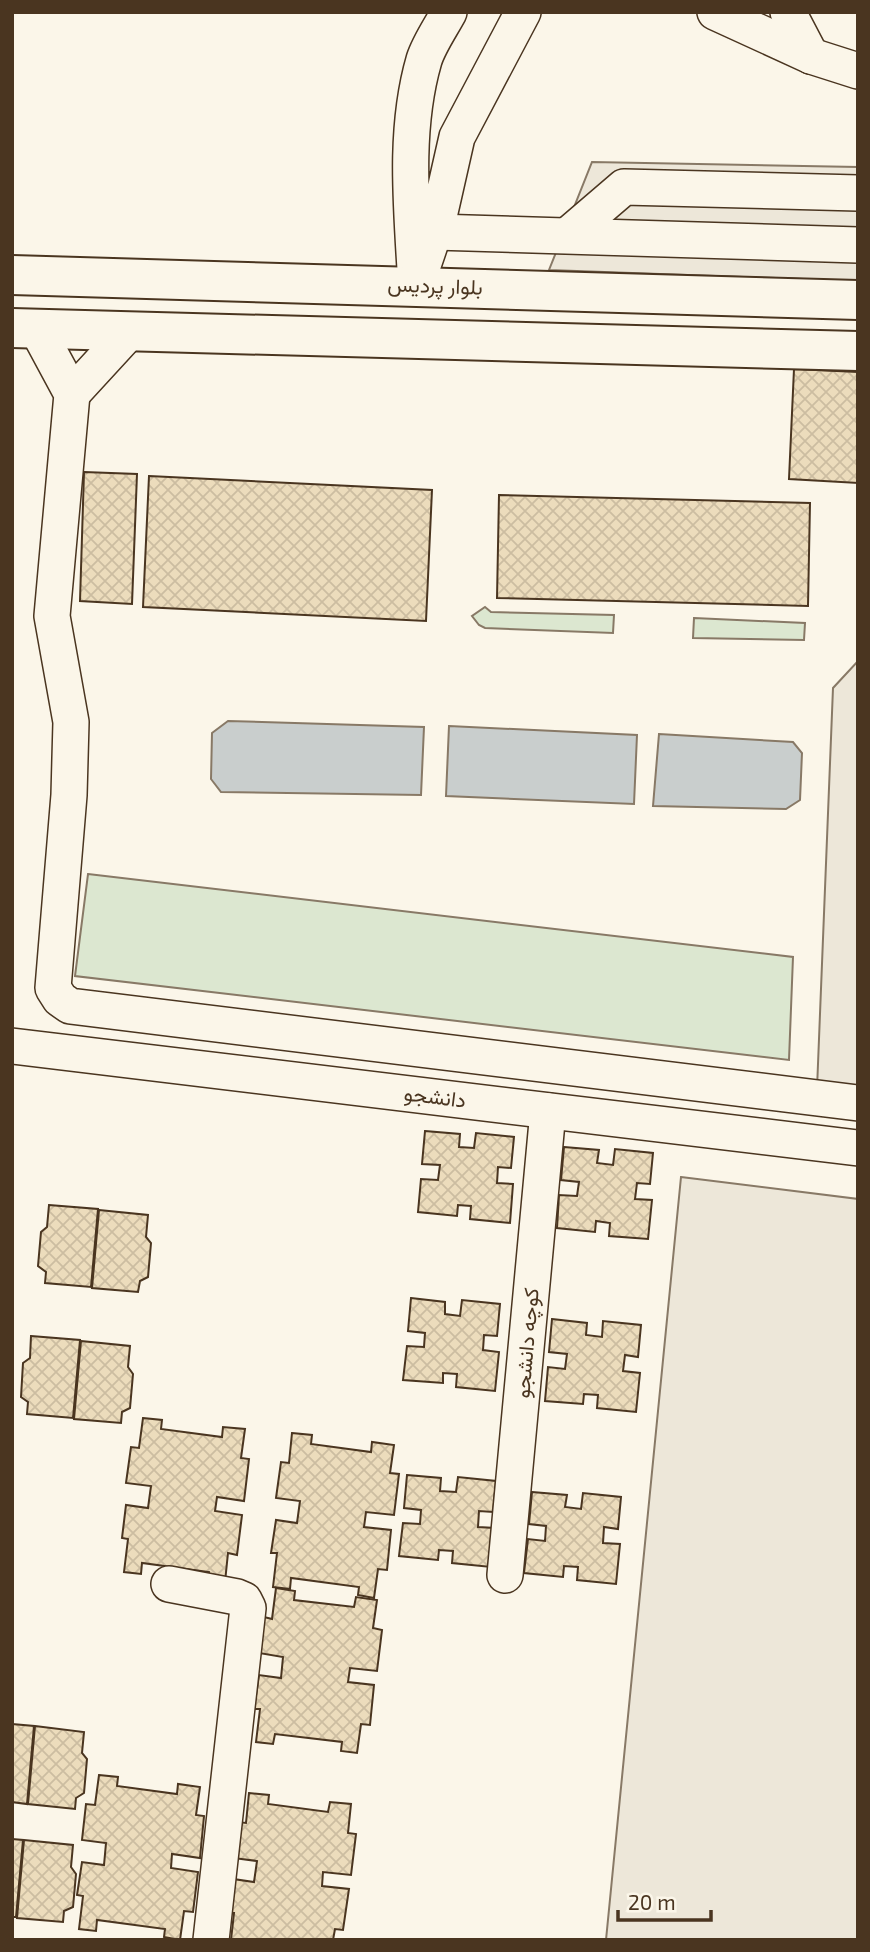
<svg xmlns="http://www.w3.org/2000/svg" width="870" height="1952" viewBox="0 0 870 1952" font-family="'Exo 2',Vazirmatn,sans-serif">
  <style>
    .grass { fill: #dce7d0; stroke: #887966; stroke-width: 2 }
    .parking { fill: #ede7d9; stroke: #887966; stroke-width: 2 }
    .water { fill: #c9cecd; stroke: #887966; stroke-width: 2 }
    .building { fill: url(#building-cross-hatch); stroke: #4a3520; stroke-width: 2 }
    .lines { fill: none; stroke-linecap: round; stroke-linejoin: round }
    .minor-casing { stroke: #4a3520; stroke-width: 38 }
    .major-casing { stroke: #4a3520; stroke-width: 42 }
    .minor { stroke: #fbf6e9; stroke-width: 35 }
    .major { stroke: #fbf6e9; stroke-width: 38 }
    .labels { text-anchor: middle; stroke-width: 5; stroke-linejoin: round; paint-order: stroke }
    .street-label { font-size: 21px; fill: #4a3520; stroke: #fbf6e9 }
  </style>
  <defs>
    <pattern id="building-cross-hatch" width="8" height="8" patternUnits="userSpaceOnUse" patternTransform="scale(1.75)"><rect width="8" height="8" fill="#ecdcbc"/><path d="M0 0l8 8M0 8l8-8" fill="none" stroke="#ccbda1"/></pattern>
  </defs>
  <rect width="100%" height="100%" fill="#fbf6e9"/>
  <g class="grass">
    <polygon points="485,607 491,612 614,615 613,633 485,628 479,625 472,616"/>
    <polygon points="694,618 805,623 804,640 693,638"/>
    <polygon points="88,874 793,957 789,1060 75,976"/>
  </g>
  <g class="parking">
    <polygon points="592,162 858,167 858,281 549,270"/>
    <polygon points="858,661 858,1094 817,1089 833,688"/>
    <polygon points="681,1177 858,1199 858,1940 606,1940"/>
  </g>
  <g class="water">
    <polygon points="228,721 424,727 421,795 221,792 211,779 212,733"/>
    <polygon points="449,726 637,735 634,804 446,796"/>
    <polygon points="659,734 793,742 802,753 800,800 786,809 653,806"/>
  </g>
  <g class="building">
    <polygon points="794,369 858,372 858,483 789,479"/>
    <polygon points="84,472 137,474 132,604 80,601"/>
    <polygon points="149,476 432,490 426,621 143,607"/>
    <polygon points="499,495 810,503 808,606 497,598"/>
    <polygon points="425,1131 460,1134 459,1147 474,1148 476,1133 514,1137 511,1168 498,1167 497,1183 513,1184 510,1223 470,1219 471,1206 458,1205 457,1216 418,1212 421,1179 438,1180 440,1165 422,1164"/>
    <polygon points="564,1147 599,1150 597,1163 613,1165 615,1149 653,1153 650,1184 637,1183 635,1199 652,1200 648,1239 609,1236 610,1223 596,1221 595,1232 557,1228 559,1195 577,1196 579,1182 561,1180"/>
    <polygon points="49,1205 98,1209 91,1287 45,1283 46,1272 38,1266 41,1232 47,1227"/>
    <polygon points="99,1210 148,1215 146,1237 151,1243 148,1277 140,1281 138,1292 92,1288"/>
    <polygon points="411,1298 445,1302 445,1314 460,1316 462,1300 500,1304 497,1336 484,1335 483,1350 499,1352 495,1391 456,1387 457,1374 443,1373 443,1383 403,1380 407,1346 424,1347 425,1333 408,1331"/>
    <polygon points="552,1319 587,1323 586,1335 602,1337 603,1321 641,1325 638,1357 625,1355 623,1371 640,1373 636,1412 597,1408 598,1395 584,1394 583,1404 545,1401 548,1367 565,1369 567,1354 549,1352"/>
    <polygon points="31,1336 80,1340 73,1418 27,1414 28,1402 21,1397 23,1363 30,1358"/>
    <polygon points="81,1341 130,1346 128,1367 133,1374 130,1408 122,1412 121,1423 74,1419"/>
    <polygon points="143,1418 162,1420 161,1429 222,1437 223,1427 245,1429 241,1458 249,1459 244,1501 217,1497 215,1511 242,1515 237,1555 228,1553 225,1582 208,1581 209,1572 142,1563 141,1574 124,1572 128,1539 122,1538 126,1505 148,1508 151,1486 126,1483 131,1447 139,1448"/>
    <polygon points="292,1433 312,1435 311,1444 371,1452 372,1442 394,1445 390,1473 399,1474 394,1515 366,1512 364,1527 391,1530 387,1570 378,1569 374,1598 358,1595 359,1587 291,1578 290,1589 273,1587 277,1553 271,1553 276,1520 297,1523 300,1501 276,1498 281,1462 289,1463"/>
    <polygon points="407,1475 441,1478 440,1491 456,1492 458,1477 496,1481 493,1512 479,1511 478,1527 495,1528 491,1567 452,1563 453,1551 439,1550 438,1560 399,1556 403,1523 420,1524 421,1510 404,1508"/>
    <polygon points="532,1492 567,1495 565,1507 581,1509 583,1493 621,1497 618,1529 604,1527 603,1543 620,1544 616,1584 577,1580 578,1567 564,1566 563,1577 524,1573 528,1539 545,1541 546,1526 529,1524"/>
    <polygon points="276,1588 295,1591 294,1600 354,1607 356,1597 377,1600 373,1628 382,1630 377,1671 350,1668 348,1682 374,1685 370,1725 361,1724 357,1753 341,1751 342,1742 275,1734 273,1744 256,1742 260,1709 254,1709 259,1675 281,1678 283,1657 259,1653 264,1617 272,1619"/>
    <polygon points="12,1724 34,1726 27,1804 12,1802"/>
    <polygon points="35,1726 84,1732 82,1753 87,1759 84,1793 76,1798 75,1809 28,1804"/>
    <polygon points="99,1775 118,1777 117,1786 177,1794 178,1784 200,1787 196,1815 204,1816 200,1858 172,1854 171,1868 198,1872 193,1912 184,1911 180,1940 164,1937 165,1929 97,1920 96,1931 79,1929 83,1896 77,1895 82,1862 104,1865 106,1843 82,1840 86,1804 95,1805"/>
    <polygon points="249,1793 269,1795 268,1804 328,1812 330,1802 351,1804 348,1833 356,1834 351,1875 323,1872 322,1886 349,1889 343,1930 335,1929 333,1940 231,1940 234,1913 228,1913 233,1879 254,1882 257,1861 233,1858 238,1822 246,1823"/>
    <polygon points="12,1839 23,1840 16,1917 12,1917"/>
    <polygon points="24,1840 73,1845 71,1867 76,1874 73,1907 64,1911 63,1922 17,1918"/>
  </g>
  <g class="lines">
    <g class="minor-casing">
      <g id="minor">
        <path d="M449,12C441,27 429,44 424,60C403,132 412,212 416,286L438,221L457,137L523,12"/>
        <polyline points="715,12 811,56 858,71"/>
        <polyline points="788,12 811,56"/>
        <polyline points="435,232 858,245"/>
        <polyline points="568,235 624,187 858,193"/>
        <polyline points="37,329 72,394 52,616 71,722 69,795 53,988 60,999 70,1006 858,1103"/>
        <polyline points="72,394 129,332"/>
        <polyline points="12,1046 858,1148"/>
        <polyline points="505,1575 548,1111"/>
        <polyline points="169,1584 237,1597 244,1600 248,1608 211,1940"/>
      </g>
    </g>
    <g class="major-casing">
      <g id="major">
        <polyline points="12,275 858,300"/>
        <polyline points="12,328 858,351"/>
      </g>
    </g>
    <use href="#minor" class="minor"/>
    <use href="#major" class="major"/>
  </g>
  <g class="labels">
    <g class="street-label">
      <text transform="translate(435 286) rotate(2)" y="7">بلوار پردیس</text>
      <text transform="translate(435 1097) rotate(7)" y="7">دانشجو</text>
      <text transform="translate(527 1343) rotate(-85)" y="7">کوچه دانشجو</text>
    </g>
  </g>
  <rect width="870" height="1952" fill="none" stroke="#4a3520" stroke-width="28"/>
  <path d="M618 1910v10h93v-10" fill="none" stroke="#4a3520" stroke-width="3.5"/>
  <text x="628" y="1910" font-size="21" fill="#4a3520" stroke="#fbf6e9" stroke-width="5" paint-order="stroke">20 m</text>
</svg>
